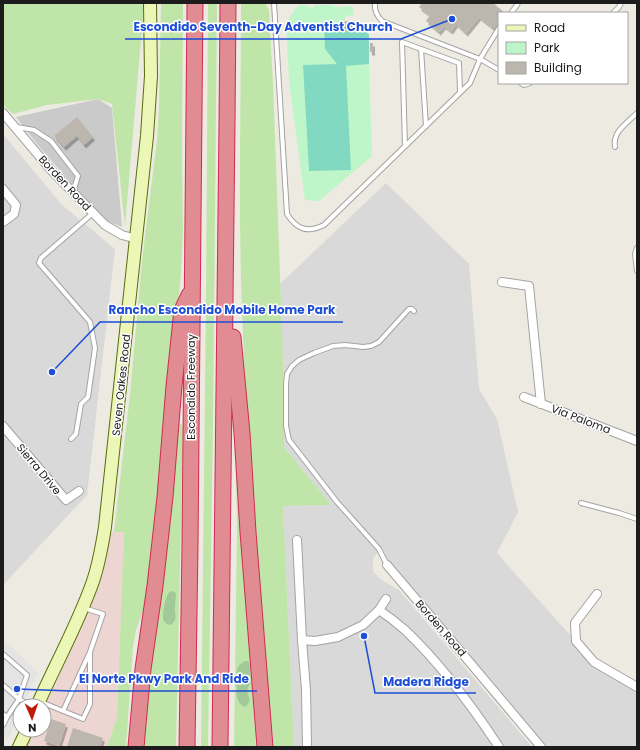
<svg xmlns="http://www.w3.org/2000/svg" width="640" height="750" viewBox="0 0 640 750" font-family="Poppins,sans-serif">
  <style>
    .residential { fill: #dad9d9 }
    .commercial { fill: #edd5d1 }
    .religious { fill: #cacaca }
    .grass { fill: #c0e5a9 }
    .forest { fill: #a1ca98 }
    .park { fill: #bff6c9 }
    .pitch { fill: #82d9c1 }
    .parking { fill: #e4e4e4 }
    .building { fill: #bdb6ae; filter: url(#shadow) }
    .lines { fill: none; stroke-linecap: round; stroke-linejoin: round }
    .lane-casing { stroke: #a3a3a3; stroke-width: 6 }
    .street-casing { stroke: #a3a3a3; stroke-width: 10 }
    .secondary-casing { stroke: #576c0a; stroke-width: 14 }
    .highway-casing { stroke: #ce2c52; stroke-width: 17 }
    .lane { stroke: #fff; stroke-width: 4 }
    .street { stroke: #fff; stroke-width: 8 }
    .secondary { stroke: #ecf6b6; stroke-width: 12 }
    .highway { stroke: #e18c93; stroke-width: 15 }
    .labels { text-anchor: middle; stroke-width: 3; stroke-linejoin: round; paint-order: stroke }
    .street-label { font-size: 11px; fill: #1c1c1c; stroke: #fff }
    .leader { fill: none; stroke: #1d4ed8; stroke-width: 1.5 }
    .callout-dot { fill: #1d4ed8; stroke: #fff; stroke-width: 1.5 }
    .callout-label { font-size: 12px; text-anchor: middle; font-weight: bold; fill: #1d4ed8; stroke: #fff; stroke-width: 3; stroke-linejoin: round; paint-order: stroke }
  </style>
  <defs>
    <filter id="shadow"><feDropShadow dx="2" dy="3.5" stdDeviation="0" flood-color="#0004"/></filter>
  </defs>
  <rect width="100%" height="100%" fill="#edeae1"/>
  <g class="residential">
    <polygon points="3,134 62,205 115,249 87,495 3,585"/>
    <polygon points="386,183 469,264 479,389 497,419 518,512 497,553 559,623 576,641 594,662 637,687 637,747 540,747 387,565 378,552 373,558 373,571 380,579 399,590 532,747 294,747 283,506 331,505 284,447 284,398 280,284"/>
  </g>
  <polygon class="commercial" points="105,531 124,532 117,717 107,747 19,747 27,730 44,730 44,706 37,706 83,608"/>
  <polygon class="religious" points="98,99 112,108 122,227 107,221 70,182 37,144 16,117"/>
  <g class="grass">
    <polygon points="6,3 134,3 144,5 125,226 112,104 98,99 47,105 13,114 3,105 3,7"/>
    <polygon points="161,3 183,3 182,149 183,230 181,273 169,399 146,603 136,630 133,647 126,747 107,747 117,717 124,532 114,532 130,395 142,261 157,140 159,110"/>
    <polygon points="208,3 217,3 213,428 208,747 201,747 206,300"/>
    <path d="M241,3H265L269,10L273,84L281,302L284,398V447L331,505L283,506L294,747H274C258,602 247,456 242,310C238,208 241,105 241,3Z"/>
    <polygon points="177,423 181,424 183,427 176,747 143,747"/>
    <polygon points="238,473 256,747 234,747 237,528 236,474"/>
  </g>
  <g class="forest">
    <path d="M172,591L176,593C176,598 175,602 175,607C174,615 179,618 171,625L167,624L163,620C163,611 164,601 169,592Z"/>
    <path d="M245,661H248C253,669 247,676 250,683L247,691C249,697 252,702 245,707C238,704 235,696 237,688C235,683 237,681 237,675C238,674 237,673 237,671C237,666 241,663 245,661Z"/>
  </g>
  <path class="park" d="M299,5H305L312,8H313L315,5H334L335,7L351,6L353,9L354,15L345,16L346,20L339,21V24H325L339,66L369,64L372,156L319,201L305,200L289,82L286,23C290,18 294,9 299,5Z"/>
  <polygon class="pitch" points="357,23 362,26 369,35 369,64 346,66 351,170 309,171 303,65 337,64 325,49 324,24"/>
  <polygon class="parking" points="3,640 38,672 23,706 20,706 20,712 9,737 3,739"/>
  <g class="building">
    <polygon points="422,3 493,3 505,13 499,13 499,21 493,28 479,17 466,33 456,24 451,31 444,26 439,32 426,21 430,15 419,7"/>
    <polygon points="349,21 350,24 340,25 340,22"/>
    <rect x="370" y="43" width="3" height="9"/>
    <polygon points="77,117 93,137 84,145 77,136 64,147 54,136"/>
    <polygon points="51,719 66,724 59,746 44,741"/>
    <polygon points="73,728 103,738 100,747 67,747"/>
  </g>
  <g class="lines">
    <g class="lane-casing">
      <g id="lane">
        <path d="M274,3L287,214C297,230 308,233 324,225L470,83L480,59L499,28"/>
        <path d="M375,3C374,11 377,16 382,21L480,59L499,70"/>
        <polyline points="511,13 517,5 518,3"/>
        <polyline points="613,13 619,7 621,3"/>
        <polyline points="421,49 426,126"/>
        <polyline points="521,83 524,85 530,83"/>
        <polyline points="17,127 34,130 51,141 78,176 73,192"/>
        <polyline points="405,146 402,42 459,63 460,92"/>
        <path d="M615,147C612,132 627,123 637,113"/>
        <polyline points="637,248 635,254 637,271"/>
        <polyline points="71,439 76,434 81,404 88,397 95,348 90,322 39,263 41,258 93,213"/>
        <polyline points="581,503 619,513 637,519"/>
        <polyline points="387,565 379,549 337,502 289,440 286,426 286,384 287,374 292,366 299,360 314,353 333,346 345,345 363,347 371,346 379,342 409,309 412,309 414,311"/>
        <polyline points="3,654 27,675 19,699 7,717"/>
        <polyline points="3,685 19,699 31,706"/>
        <polyline points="41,702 83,719 90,704 90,652 103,614 84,608"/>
        <polyline points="63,711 89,654"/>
        <polyline points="3,714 7,717 3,725"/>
      </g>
    </g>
    <g class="street-casing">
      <g id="street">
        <polyline points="3,113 51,170 105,225 122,235 137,239"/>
        <polyline points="3,189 16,205 14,214 3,222"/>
        <polyline points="502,282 529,286 541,404"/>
        <polyline points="524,397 637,441"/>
        <polyline points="3,426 66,500 79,491"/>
        <polyline points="297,540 302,640 306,690 307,747"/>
        <polyline points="387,565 472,665 541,747"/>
        <polyline points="597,594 575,623 576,641 594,662 637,687"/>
        <path d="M379,610C388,616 397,623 405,630C442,665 472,706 499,747"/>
        <polyline points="302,640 315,641 338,637 363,625 379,610 386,599"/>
      </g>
    </g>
    <g class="secondary-casing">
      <g id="secondary">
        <path d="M37,706C55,665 77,626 92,584C99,565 102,546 105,527L147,136L151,76L150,3"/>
        <polyline points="19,747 27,730"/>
      </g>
    </g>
    <g class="highway-casing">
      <g id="highway">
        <polyline points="233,337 242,433 248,532 265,747"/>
        <polyline points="136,747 143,669 155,586 165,497 174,386 182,310 189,295"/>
        <polyline points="187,747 190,545 195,3"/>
        <polyline points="220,747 227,124 228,3"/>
      </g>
    </g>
    <use href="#lane" class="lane"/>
    <use href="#street" class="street"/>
    <use href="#secondary" class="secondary"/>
    <use href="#highway" class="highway"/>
  </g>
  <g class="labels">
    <g class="street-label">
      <text transform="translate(65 183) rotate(47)" y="4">Borden Road</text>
      <text transform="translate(121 385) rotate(-84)" y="4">Seven Oakes Road</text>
      <text transform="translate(191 387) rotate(-90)" y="4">Escondido Freeway</text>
      <text transform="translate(581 419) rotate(21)" y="4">Via Paloma</text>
      <text transform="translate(39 469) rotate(50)" y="4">Sierra Drive</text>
      <text transform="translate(441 628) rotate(49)" y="4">Borden Road</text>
    </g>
  </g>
  <path class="leader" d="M452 19L401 39H125M52 372L100 322H343M17 689L71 691H257M364 636L375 693H476"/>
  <g class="callout-dot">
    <circle cx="452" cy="19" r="4"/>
    <circle cx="52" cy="372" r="4"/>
    <circle cx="17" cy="689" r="4"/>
    <circle cx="364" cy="636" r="4"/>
  </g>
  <g class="callout-label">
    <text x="263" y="31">Escondido Seventh-Day Adventist Church</text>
    <text x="222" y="314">Rancho Escondido Mobile Home Park</text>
    <text x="164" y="683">El Norte Pkwy Park And Ride</text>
    <text x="426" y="686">Madera Ridge</text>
  </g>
  <rect width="640" height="750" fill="none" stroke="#1c1c1c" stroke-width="8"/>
  <rect x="498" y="12" width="130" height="72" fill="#ffffff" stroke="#a4a4a4"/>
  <rect x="506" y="25" width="20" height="6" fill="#ecf6b6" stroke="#a4a4a4"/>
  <text x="534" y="32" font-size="12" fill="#1c1c1c">Road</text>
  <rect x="506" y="42" width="20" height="12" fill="#bff6c9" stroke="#a4a4a4"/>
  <text x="534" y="52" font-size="12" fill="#1c1c1c">Park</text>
  <rect x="506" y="62" width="20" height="12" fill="#bdb6ae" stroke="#a4a4a4"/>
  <text x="534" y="72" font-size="12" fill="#1c1c1c">Building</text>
  <g transform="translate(32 718) rotate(178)"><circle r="19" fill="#ffffff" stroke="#a4a4a4"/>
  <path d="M0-3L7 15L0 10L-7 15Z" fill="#be1c09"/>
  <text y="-6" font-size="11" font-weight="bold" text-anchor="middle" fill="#1c1c1c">N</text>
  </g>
</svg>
